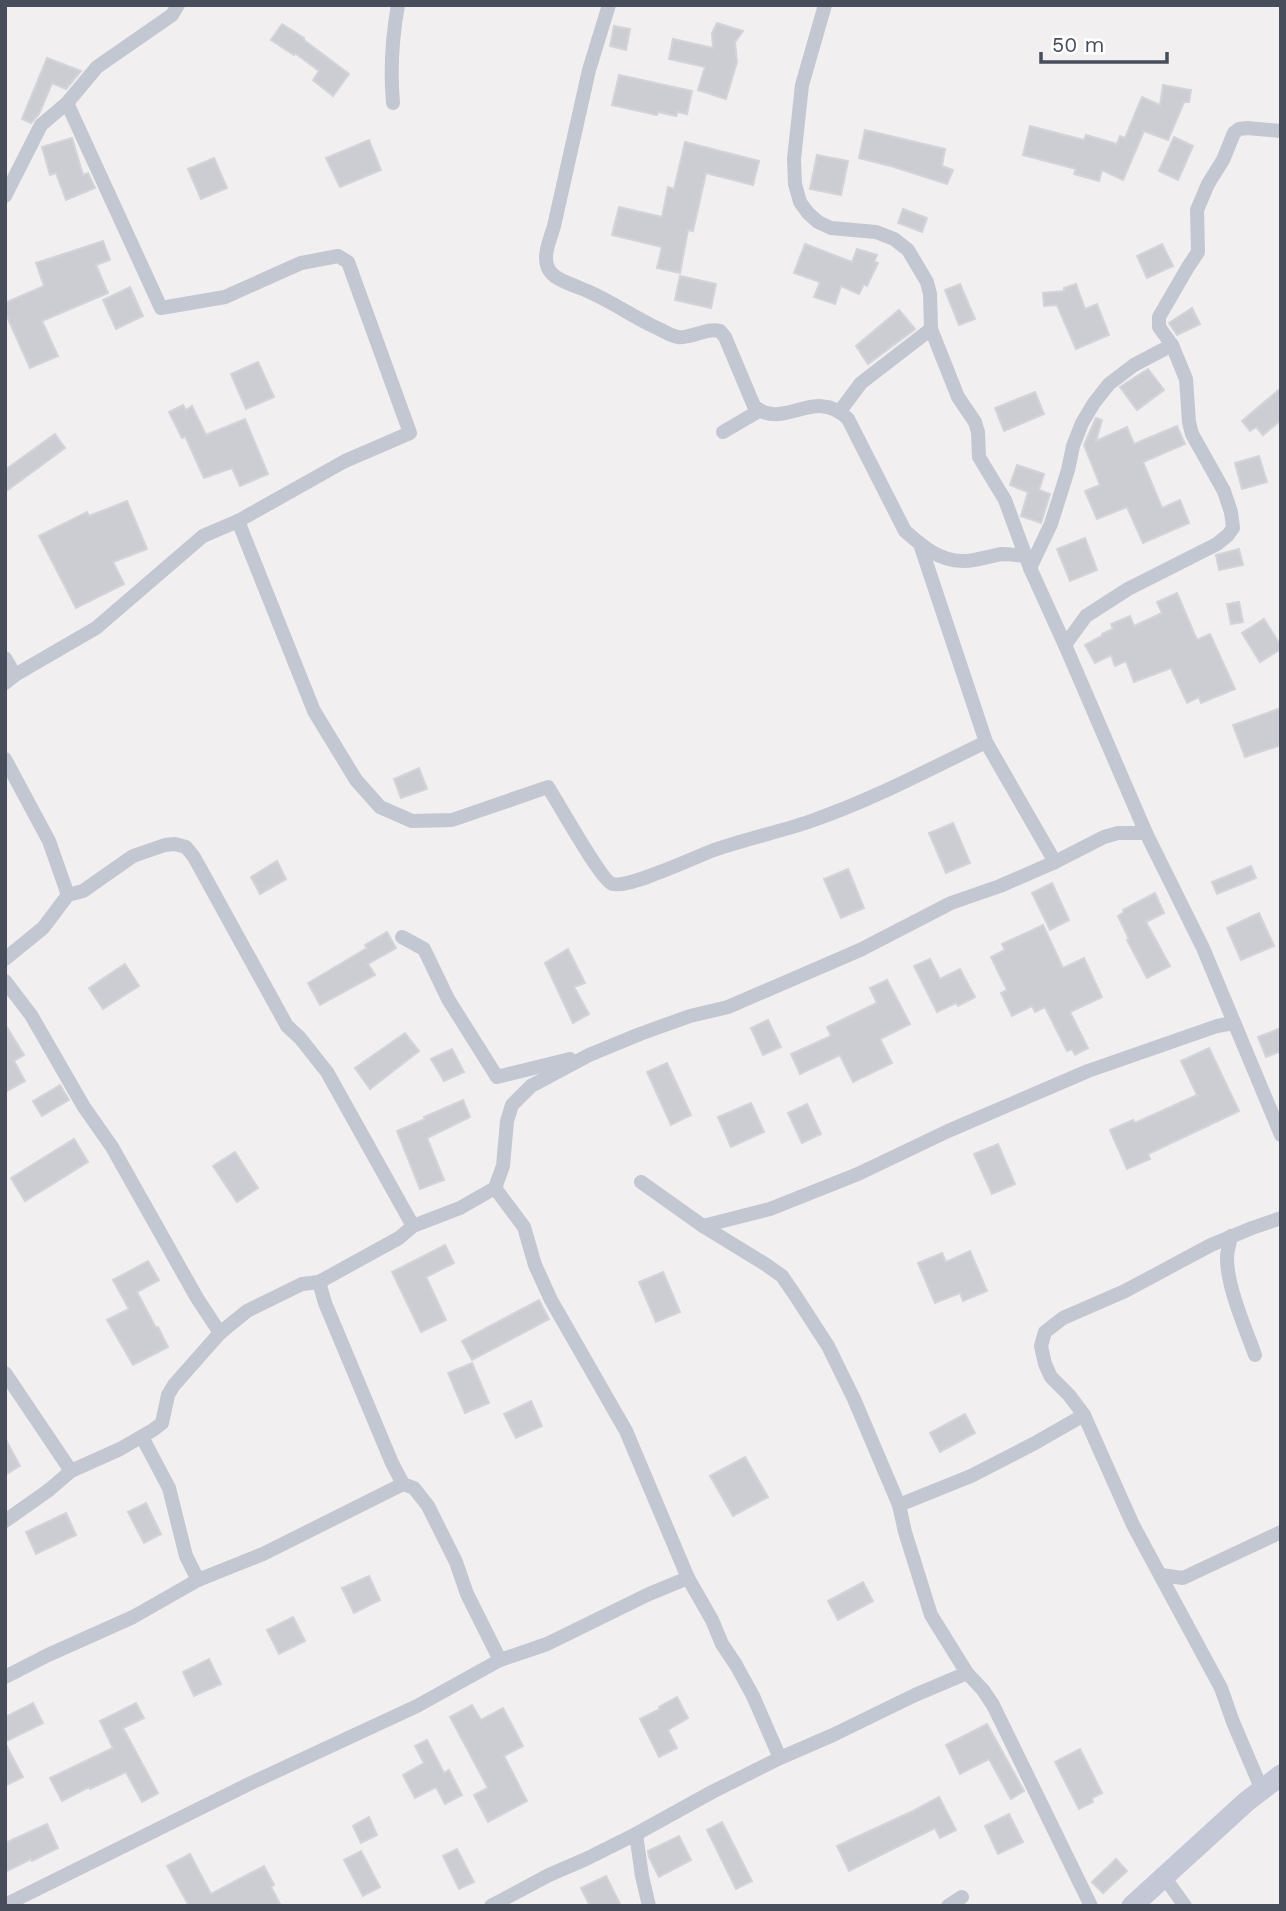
<svg xmlns="http://www.w3.org/2000/svg" width="1286" height="1911" viewBox="0 0 1286 1911" font-family="'Work Sans',sans-serif">
  <style>
    .building { fill: #cccdd3; stroke: #d3d3da; stroke-width: 2 }
    .lines { fill: none; stroke-linecap: round; stroke-linejoin: round }
    .street { stroke: #c3c7d2; stroke-width: 14 }
    .secondary { stroke: #c3c7d6; stroke-width: 21 }
  </style>
  <rect width="100%" height="100%" fill="#f1efef"/>
  <g class="building">
    <polygon points="717,23 743,31 735,42 737,62 726,99 698,90 705,67 669,59 673,39 713,48 712,33"/>
    <polygon points="282,24 304,38 304,40 349,74 333,96 313,80 319,71 295,53 294,55 271,40"/>
    <polygon points="614,26 630,29 626,50 610,46"/>
    <polygon points="47,58 81,71 66,89 52,83 39,114 31,123 22,119"/>
    <polygon points="619,75 692,91 687,114 678,112 676,116 658,112 657,115 612,105"/>
    <polygon points="1163,85 1191,90 1189,102 1184,102 1168,140 1144,131 1123,180 1102,170 1099,181 1074,174 1076,169 1023,155 1030,126 1084,140 1086,135 1117,144 1120,136 1125,138 1142,97 1160,105"/>
    <polygon points="865,130 945,149 942,166 953,170 947,184 894,167 859,158"/>
    <polygon points="1174,137 1193,146 1178,180 1159,171"/>
    <polygon points="72,138 83,175 88,173 95,188 66,200 56,173 50,175 42,147"/>
    <polygon points="369,140 381,170 340,187 326,158"/>
    <polygon points="685,142 759,161 753,185 706,173 693,231 688,230 680,273 657,268 662,247 612,235 619,207 662,217 668,187 674,189"/>
    <polygon points="817,155 848,161 841,195 810,189"/>
    <polygon points="214,158 227,188 201,199 188,169"/>
    <polygon points="903,209 927,218 922,232 898,223"/>
    <polygon points="103,241 110,260 96,265 108,293 42,321 58,356 30,368 5,312 5,303 44,286 36,263"/>
    <polygon points="805,244 852,262 857,249 877,255 874,262 878,263 867,286 864,284 859,294 841,286 835,304 814,297 820,282 794,273"/>
    <polygon points="1162,244 1173,266 1147,278 1137,256"/>
    <polygon points="680,276 716,284 711,308 675,300"/>
    <polygon points="960,284 975,319 959,325 945,290"/>
    <polygon points="1076,284 1085,309 1097,304 1109,335 1076,349 1057,305 1044,306 1043,293 1064,291 1064,288"/>
    <polygon points="130,287 143,316 116,329 103,300"/>
    <polygon points="1192,308 1200,324 1177,335 1169,323"/>
    <polygon points="899,310 915,329 868,364 856,346"/>
    <polygon points="258,362 274,397 246,409 231,374"/>
    <polygon points="1148,369 1164,390 1137,410 1120,387"/>
    <polygon points="1281,388 1281,420 1263,435 1256,427 1250,431 1242,421"/>
    <polygon points="1035,392 1044,414 1004,431 995,408"/>
    <polygon points="183,405 186,410 192,406 206,435 245,419 268,474 240,486 232,468 204,478 185,436 182,438 169,412"/>
    <polygon points="1096,418 1102,420 1096,441 1127,427 1134,444 1177,426 1185,444 1143,462 1162,508 1180,500 1189,523 1143,543 1127,507 1097,519 1085,491 1100,485 1084,445"/>
    <polygon points="55,434 65,448 5,492 5,470"/>
    <polygon points="1259,456 1267,482 1242,489 1235,463"/>
    <polygon points="1017,465 1044,474 1039,490 1050,494 1041,523 1021,516 1028,492 1010,485"/>
    <polygon points="127,501 147,549 113,562 124,584 76,608 39,536 87,512 89,516"/>
    <polygon points="1085,538 1097,570 1070,581 1057,549"/>
    <polygon points="1239,549 1243,565 1219,570 1216,555"/>
    <polygon points="1177,593 1197,640 1210,634 1235,689 1201,703 1199,697 1187,703 1171,668 1134,682 1126,661 1115,666 1111,655 1095,663 1085,645 1102,636 1102,634 1113,629 1111,624 1130,616 1134,626 1162,613 1157,602"/>
    <polygon points="1239,602 1243,622 1231,624 1227,604"/>
    <polygon points="1264,619 1281,646 1281,649 1260,662 1242,633"/>
    <polygon points="1281,708 1281,745 1245,757 1233,725"/>
    <polygon points="419,768 427,789 401,798 394,779"/>
    <polygon points="953,823 970,863 946,873 929,833"/>
    <polygon points="277,861 286,879 260,894 251,877"/>
    <polygon points="1251,866 1256,878 1217,894 1212,882"/>
    <polygon points="848,869 864,908 841,918 824,879"/>
    <polygon points="1052,883 1069,920 1050,930 1032,893"/>
    <polygon points="1155,893 1164,913 1146,922 1170,966 1147,978 1127,940 1129,939 1118,916 1124,912 1123,910"/>
    <polygon points="1259,913 1274,946 1241,960 1227,928"/>
    <polygon points="1043,925 1063,968 1084,958 1102,997 1070,1012 1088,1048 1075,1055 1072,1049 1067,1051 1045,1007 1035,1012 1032,1006 1012,1016 1001,993 1007,990 991,957 1005,950 1002,944"/>
    <polygon points="387,932 396,948 368,964 375,975 320,1005 308,983 367,948 365,945"/>
    <polygon points="568,949 585,983 574,987 589,1014 573,1023 545,963"/>
    <polygon points="930,959 940,979 960,969 975,997 958,1006 956,1003 937,1012 914,966"/>
    <polygon points="125,964 139,986 103,1009 89,988"/>
    <polygon points="887,980 910,1024 880,1039 892,1063 853,1082 840,1055 800,1074 791,1054 831,1036 827,1027 877,1003 870,988"/>
    <polygon points="768,1020 781,1047 763,1055 751,1028"/>
    <polygon points="5,1024 24,1055 14,1061 25,1081 5,1092"/>
    <polygon points="1281,1028 1281,1051 1266,1057 1258,1037"/>
    <polygon points="405,1033 419,1051 370,1089 355,1068"/>
    <polygon points="1209,1048 1239,1111 1148,1154 1150,1159 1127,1169 1110,1130 1133,1120 1135,1123 1197,1095 1181,1061"/>
    <polygon points="452,1049 464,1072 444,1081 431,1059"/>
    <polygon points="667,1063 691,1115 671,1125 647,1072"/>
    <polygon points="60,1085 69,1100 42,1116 33,1101"/>
    <polygon points="463,1100 470,1117 427,1138 444,1180 420,1189 397,1131 425,1119 424,1117"/>
    <polygon points="751,1103 764,1132 731,1147 718,1117"/>
    <polygon points="807,1104 821,1134 802,1143 788,1113"/>
    <polygon points="74,1139 88,1162 25,1201 11,1178"/>
    <polygon points="998,1144 1015,1184 992,1194 974,1154"/>
    <polygon points="235,1152 258,1188 237,1202 213,1166"/>
    <polygon points="445,1245 454,1263 426,1277 446,1320 421,1332 392,1272"/>
    <polygon points="970,1251 987,1291 963,1301 960,1293 935,1303 918,1263 942,1253 946,1262"/>
    <polygon points="148,1261 159,1280 137,1292 156,1328 158,1327 168,1347 133,1365 107,1320 129,1309 113,1280"/>
    <polygon points="663,1272 680,1312 656,1322 639,1282"/>
    <polygon points="539,1300 549,1319 472,1360 462,1341"/>
    <polygon points="472,1363 489,1403 465,1413 448,1373"/>
    <polygon points="531,1401 542,1426 516,1438 504,1414"/>
    <polygon points="965,1414 975,1433 940,1452 930,1433"/>
    <polygon points="5,1438 20,1466 5,1475"/>
    <polygon points="745,1457 768,1497 733,1516 710,1476"/>
    <polygon points="146,1503 161,1534 144,1543 128,1512"/>
    <polygon points="66,1513 76,1535 36,1554 26,1532"/>
    <polygon points="369,1576 380,1600 354,1613 342,1588"/>
    <polygon points="863,1582 873,1601 838,1620 828,1601"/>
    <polygon points="293,1617 305,1641 279,1654 267,1630"/>
    <polygon points="209,1659 221,1684 194,1696 183,1672"/>
    <polygon points="677,1697 688,1718 668,1730 677,1748 659,1757 640,1719 660,1709 659,1707"/>
    <polygon points="33,1703 43,1723 5,1742 5,1717"/>
    <polygon points="136,1703 144,1718 123,1728 158,1793 142,1802 126,1772 90,1789 89,1787 62,1801 50,1778 113,1748 100,1721"/>
    <polygon points="472,1705 481,1720 503,1708 523,1746 504,1756 527,1801 488,1822 474,1795 488,1788 450,1717"/>
    <polygon points="987,1724 1024,1791 1011,1799 989,1759 960,1774 946,1745"/>
    <polygon points="427,1740 444,1773 449,1770 462,1795 445,1804 436,1787 415,1798 403,1775 424,1763 415,1746"/>
    <polygon points="5,1743 23,1777 5,1786"/>
    <polygon points="1080,1749 1102,1793 1092,1798 1093,1802 1079,1809 1055,1762"/>
    <polygon points="939,1797 956,1830 940,1838 935,1828 849,1871 837,1846 913,1811"/>
    <polygon points="1009,1814 1023,1842 998,1854 985,1826"/>
    <polygon points="369,1817 377,1835 361,1843 353,1826"/>
    <polygon points="722,1822 752,1881 736,1889 707,1830"/>
    <polygon points="47,1824 58,1848 32,1861 31,1859 5,1872 5,1843"/>
    <polygon points="679,1836 691,1860 659,1877 649,1857 648,1851"/>
    <polygon points="457,1849 474,1882 459,1889 443,1856"/>
    <polygon points="361,1851 380,1887 363,1896 344,1860"/>
    <polygon points="190,1854 211,1894 264,1866 274,1885 271,1887 281,1906 189,1906 167,1866"/>
    <polygon points="1116,1859 1127,1871 1103,1893 1092,1882"/>
    <polygon points="606,1876 621,1906 590,1906 581,1888"/>
  </g>
  <g class="lines">
    <g class="street">
      <path d="M609,5L589,70L554,226C551,237 542,256 548,268C554,280 569,283 580,288C607,298 631,316 657,328C664,331 671,336 678,337C692,339 706,327 720,331L725,337L754,406C783,432 815,385 848,419L905,531C922,546 940,562 964,561C977,561 989,556 1002,554C1009,554 1017,555 1025,556"/>
      <polyline points="825,5 802,85 794,159 795,184 800,202 808,213 818,222 831,228 876,232 894,239 908,250 927,282 930,294 931,329 958,397 975,422 978,432 979,457 1005,500 1030,568 1065,645 1146,833 1203,948 1281,1135"/>
      <path d="M393,103C390,69 392,38 398,5"/>
      <polyline points="5,196 41,125 67,103 97,67 172,15 178,5"/>
      <polyline points="840,411 861,383 931,329"/>
      <polyline points="723,432 759,411"/>
      <path d="M238,521L314,711L356,780L380,807L412,821L452,820L548,787C557,801 602,882 613,884C630,888 695,857 714,850C746,839 779,832 811,821C872,800 928,770 986,742"/>
      <polyline points="920,544 986,742 1055,862"/>
      <polyline points="1030,568 1051,524 1068,470 1073,446 1082,423 1094,403 1109,384 1134,365 1172,345"/>
      <polyline points="1065,645 1086,616 1128,589 1217,544 1228,535 1233,528 1231,512 1224,491 1192,434 1189,422 1186,379 1172,345 1159,327 1159,317 1188,267 1198,252 1197,210 1208,184 1223,160 1234,133 1239,129 1247,128 1281,131"/>
      <polyline points="5,658 15,675"/>
      <polyline points="5,683 15,675 96,628 203,536 238,521 345,461 410,433 348,262 338,256 301,263 225,297 161,308 67,103"/>
      <polyline points="5,759 49,841 68,895"/>
      <polyline points="402,937 424,949 448,999 497,1077 570,1059"/>
      <polyline points="5,959 43,928 68,895 83,891 133,856 165,845 175,844 186,847 194,857 287,1026 300,1038 327,1072 413,1226"/>
      <polyline points="5,981 31,1015 84,1107 112,1147 197,1298 220,1333"/>
      <polyline points="641,1182 703,1226 765,1264 782,1276 795,1295 828,1346 854,1399 899,1505 905,1532 931,1615 967,1673 983,1690 993,1705 1091,1906"/>
      <polyline points="495,1188 524,1227 535,1265 551,1300 626,1431 688,1578 712,1620 722,1644 736,1665 753,1696 780,1758"/>
      <polyline points="703,1226 770,1209 858,1174 948,1131 1088,1071 1217,1026 1234,1023"/>
      <path d="M1231,1236C1230,1243 1227,1251 1227,1258C1227,1287 1245,1327 1255,1355"/>
      <polyline points="319,1282 325,1303 392,1463 403,1484 414,1488 428,1506 456,1562 467,1594 500,1660"/>
      <polyline points="5,1373 71,1471"/>
      <polyline points="142,1437 169,1488 186,1556 198,1580"/>
      <polyline points="899,1505 971,1476 1035,1443 1084,1415"/>
      <polyline points="5,1521 49,1490 71,1471 120,1449 153,1430 162,1423 168,1395 174,1385 220,1333 247,1311 302,1284 319,1282 399,1238 413,1226 460,1208 495,1188 503,1166 507,1121 512,1105 531,1086 589,1055 640,1034 690,1016 728,1007 860,950 951,903 1000,886 1055,862 1104,837 1118,833 1146,833"/>
      <polyline points="1161,1575 1183,1578 1281,1532"/>
      <polyline points="5,1677 48,1655 133,1617 198,1580 263,1554 403,1484"/>
      <polyline points="1262,1790 1233,1722 1221,1688 1133,1525 1084,1415 1069,1395 1051,1377 1045,1364 1041,1346 1045,1332 1063,1318 1125,1291 1211,1245 1252,1228 1281,1218"/>
      <polyline points="636,1834 642,1876 649,1906"/>
      <polyline points="1165,1878 1185,1906"/>
      <polyline points="5,1905 251,1783 417,1706 500,1660 547,1644 649,1594 688,1578"/>
      <polyline points="491,1906 549,1875 586,1859 636,1834 712,1792 780,1758 833,1735 915,1695 967,1673"/>
      <polyline points="948,1906 962,1897"/>
    </g>
    <polyline class="secondary" points="1132,1906 1246,1802 1281,1775"/>
  </g>
  <rect width="1286" height="1911" fill="none" stroke="#484d5b" stroke-width="14"/>
  <path d="M1041 52v10h126v-10" fill="none" stroke="#484d5b" stroke-width="3.5"/>
  <text x="1052" y="52" font-size="21" fill="#484d5b" stroke="#ffffff" stroke-width="5" paint-order="stroke">50 m</text>
</svg>
